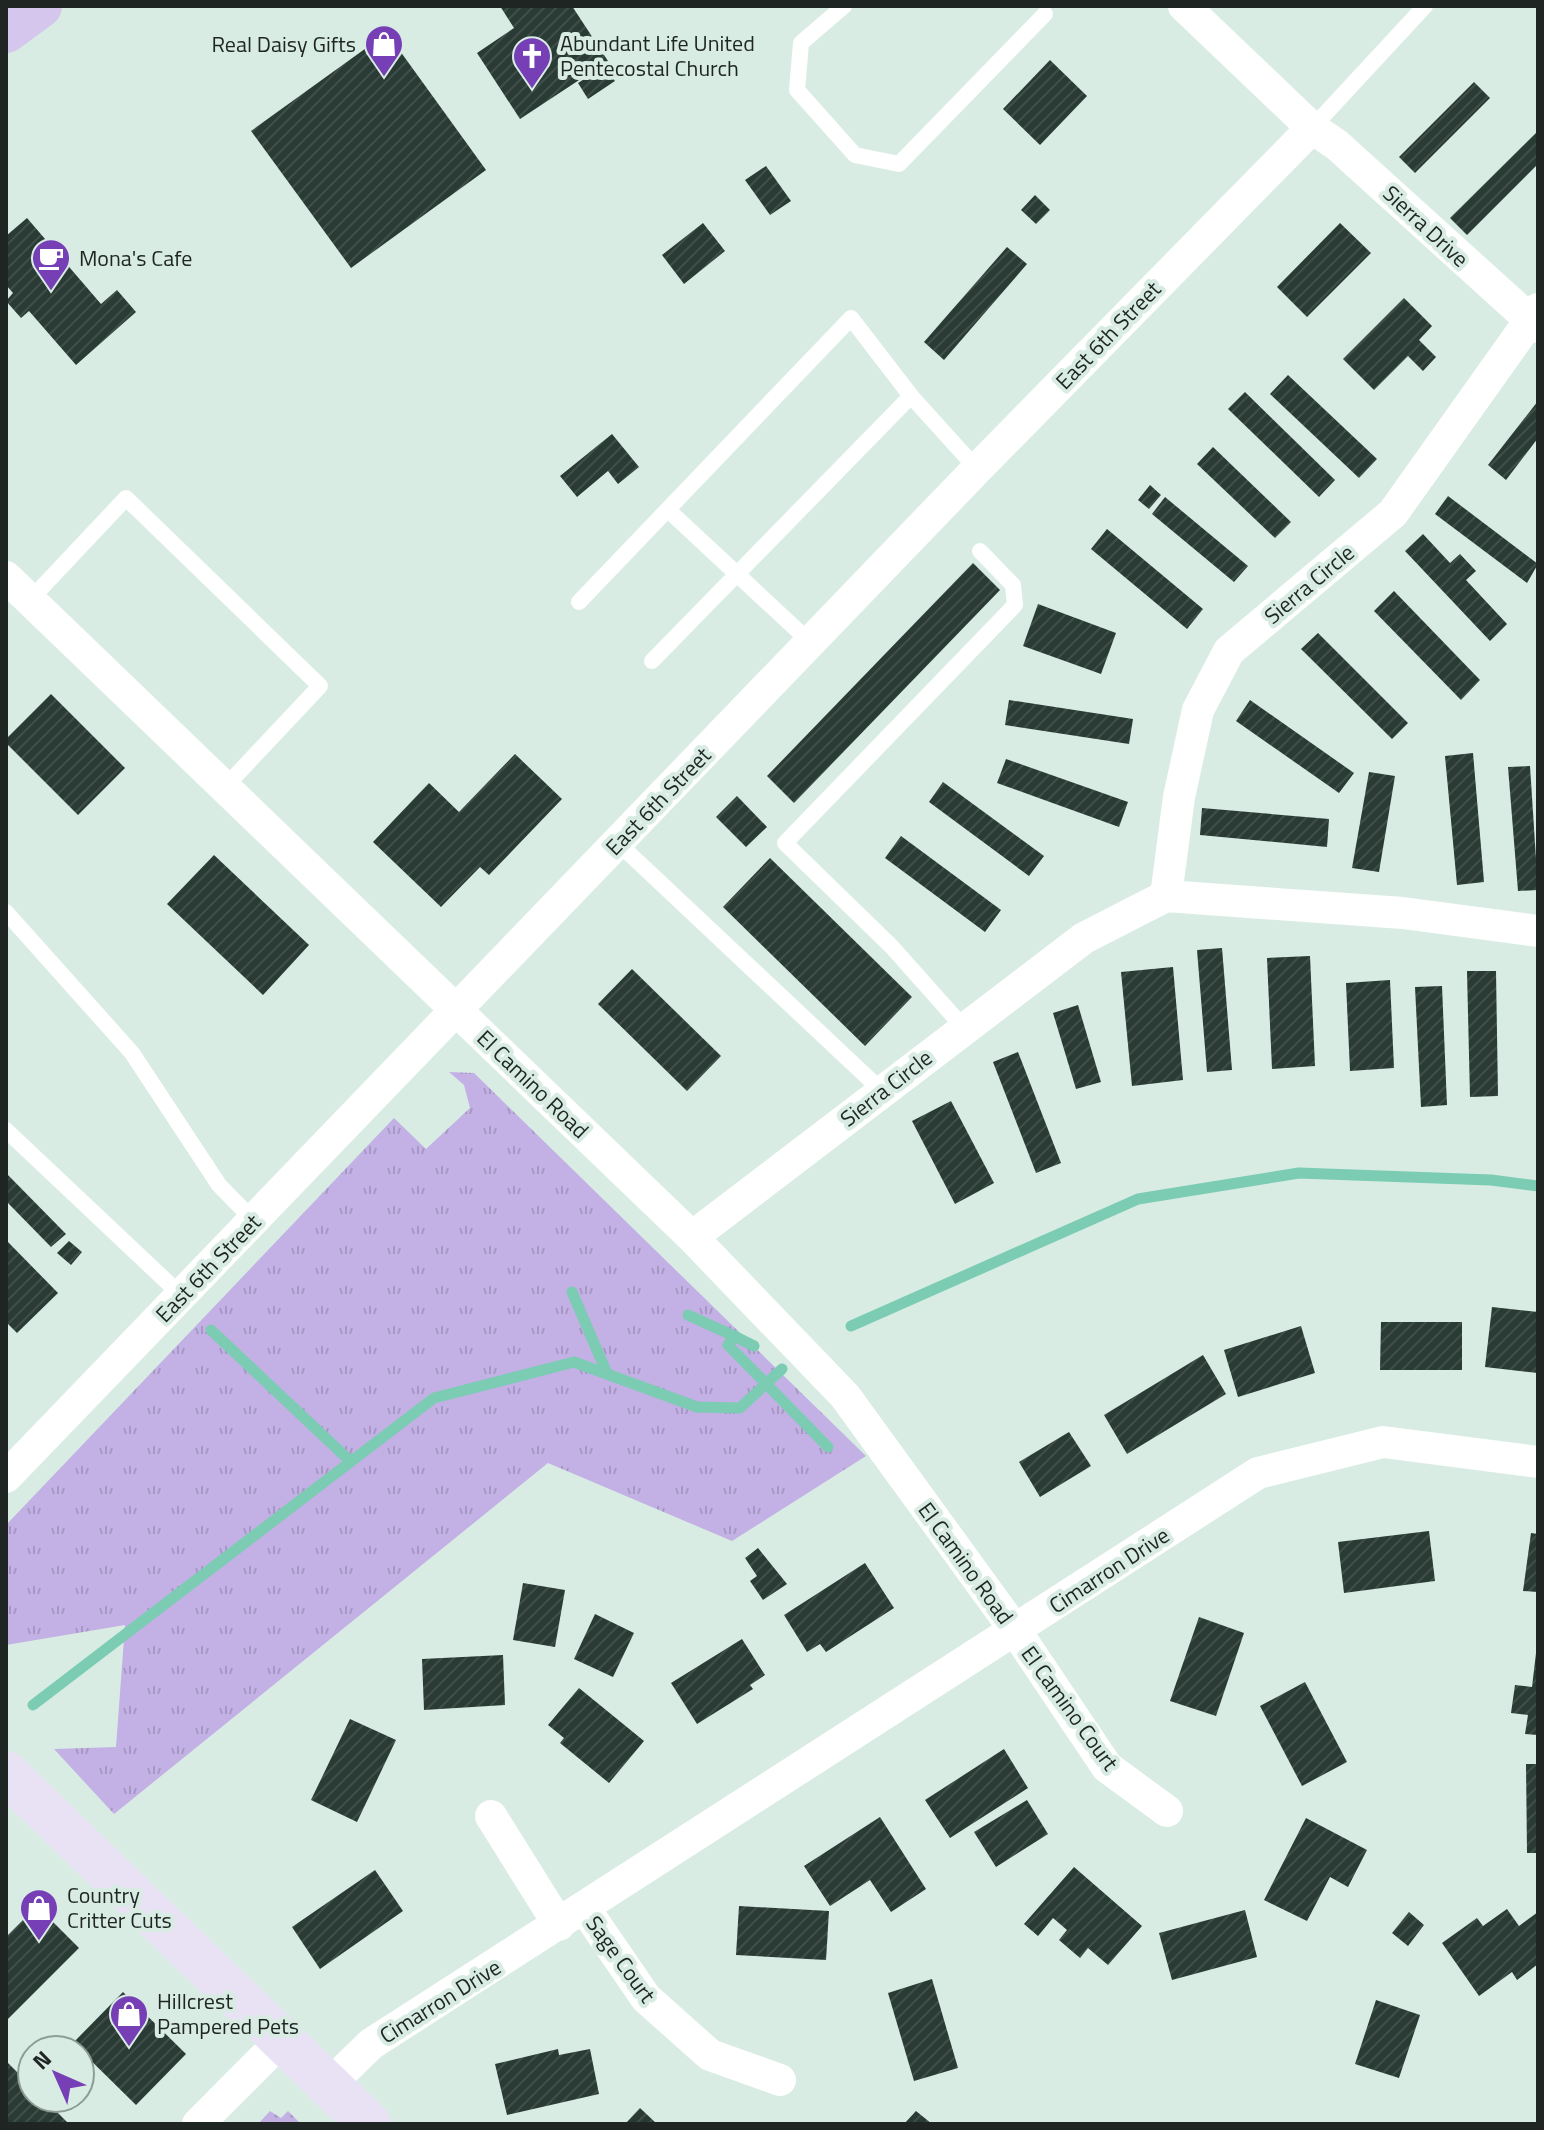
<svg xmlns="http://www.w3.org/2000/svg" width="1544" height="2130" viewBox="0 0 1544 2130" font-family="'Titillium Web',sans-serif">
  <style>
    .grass { fill: url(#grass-tufts) }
    .park { fill: url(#park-dots) }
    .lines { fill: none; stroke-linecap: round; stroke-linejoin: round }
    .stream { stroke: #7bccb3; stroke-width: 11 }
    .building { fill: url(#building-hatch) }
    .lane { stroke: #fff; stroke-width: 16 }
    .street { stroke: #fff; stroke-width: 32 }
    .secondary { stroke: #e9e2f5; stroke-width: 44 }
    .primary { stroke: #d4c6ec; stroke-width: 44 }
    .labels { text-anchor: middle; stroke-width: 8; stroke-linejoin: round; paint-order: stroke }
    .poi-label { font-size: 22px; fill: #1e2522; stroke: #d8ece4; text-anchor: start }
    .street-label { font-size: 22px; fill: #1e2522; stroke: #d8ece4 }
  </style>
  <defs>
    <pattern id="grass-tufts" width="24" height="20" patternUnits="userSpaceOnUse" patternTransform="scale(2)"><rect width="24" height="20" fill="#c3b0e5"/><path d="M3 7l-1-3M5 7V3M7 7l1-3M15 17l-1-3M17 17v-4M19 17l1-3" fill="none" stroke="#a797c4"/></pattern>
    <pattern id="park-dots" width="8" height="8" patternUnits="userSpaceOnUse" patternTransform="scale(2)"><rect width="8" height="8" fill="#c3b0e5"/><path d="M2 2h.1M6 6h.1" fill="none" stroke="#a797c4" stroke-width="1.8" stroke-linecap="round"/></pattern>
    <pattern id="building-hatch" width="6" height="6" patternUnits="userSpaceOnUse" patternTransform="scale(2)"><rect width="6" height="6" fill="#2a3a34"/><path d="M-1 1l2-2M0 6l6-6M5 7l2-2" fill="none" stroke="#404e49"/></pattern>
  </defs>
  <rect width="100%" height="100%" fill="#d8ece4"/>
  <polygon class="grass" points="449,1072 474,1073 866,1456 732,1541 548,1463 114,1814 54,1749 116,1747 125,1625 6,1645 6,1525 394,1118 426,1149 470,1108 464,1085"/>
  <polygon class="park" points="270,2111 281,2118 288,2111 301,2124 258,2124"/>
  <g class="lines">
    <g class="stream">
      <polyline points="572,1292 606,1371"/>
      <polyline points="688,1315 734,1336"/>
      <polyline points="851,1326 1138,1199 1299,1173 1491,1180 1538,1186"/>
      <polyline points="211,1330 350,1461"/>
      <polyline points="754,1346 734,1336 728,1345 828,1447"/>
      <polyline points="33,1705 434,1398 574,1362 697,1407 740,1408 782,1369"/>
    </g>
  </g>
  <g class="building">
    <polygon points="500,6 572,6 608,61 520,119 477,53 514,28"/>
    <polygon points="387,33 486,170 351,268 251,131"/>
    <polygon points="1050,60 1087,96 1040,145 1003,109"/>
    <polygon points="605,66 615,81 588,99 578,83"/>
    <polygon points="1474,82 1490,98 1415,173 1399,157"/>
    <polygon points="1538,131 1538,164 1467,235 1450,218"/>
    <polygon points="766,166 791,201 770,215 745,180"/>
    <polygon points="1035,195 1050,210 1036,224 1021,210"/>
    <polygon points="27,218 101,304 117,290 136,312 76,365 29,311 21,318 6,301 13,293 6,285 6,236"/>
    <polygon points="703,223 725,251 684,284 662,255"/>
    <polygon points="1340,223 1371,253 1307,317 1277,287"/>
    <polygon points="1007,247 1027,264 944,360 924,342"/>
    <polygon points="1404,298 1432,326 1419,340 1436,357 1423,371 1408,356 1374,390 1343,359"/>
    <polygon points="1288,375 1377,459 1359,478 1270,394"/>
    <polygon points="1245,392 1335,480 1319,497 1228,409"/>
    <polygon points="1538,401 1538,438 1506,480 1488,465"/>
    <polygon points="612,434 639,467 618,484 608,471 577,497 560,476"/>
    <polygon points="1213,447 1291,522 1275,538 1197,464"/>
    <polygon points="1150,485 1161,495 1149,509 1138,500"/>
    <polygon points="1448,496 1538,564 1527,583 1435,514"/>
    <polygon points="1165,497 1248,566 1234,582 1152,514"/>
    <polygon points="1107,529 1203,609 1187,629 1091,549"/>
    <polygon points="1423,534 1450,563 1460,554 1476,571 1466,580 1507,624 1490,641 1405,551"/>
    <polygon points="973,563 1000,590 794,803 767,776"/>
    <polygon points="1394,591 1480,680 1461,700 1374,611"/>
    <polygon points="1038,604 1116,633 1101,674 1023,646"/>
    <polygon points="1318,633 1408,723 1392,739 1301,649"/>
    <polygon points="51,694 125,768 78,815 6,743 6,739"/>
    <polygon points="1009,700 1133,719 1129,744 1005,725"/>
    <polygon points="1250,700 1354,773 1339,793 1236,721"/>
    <polygon points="1473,753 1484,882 1457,885 1445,756"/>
    <polygon points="515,754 562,799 489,875 480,867 441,907 373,842 429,783 459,812"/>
    <polygon points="1006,759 1128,802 1119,827 997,783"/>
    <polygon points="1530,766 1538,890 1518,891 1508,767"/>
    <polygon points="1369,772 1395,776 1379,872 1352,868"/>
    <polygon points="943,782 1044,856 1029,876 929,802"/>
    <polygon points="737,796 767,827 746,847 716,817"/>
    <polygon points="1202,808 1329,819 1327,847 1200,835"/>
    <polygon points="901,836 1001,910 985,932 885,858"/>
    <polygon points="214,855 309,945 263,995 167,904"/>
    <polygon points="770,858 912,997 865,1046 723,907"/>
    <polygon points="1222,948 1232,1070 1207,1072 1197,950"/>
    <polygon points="1310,956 1315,1066 1272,1069 1267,958"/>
    <polygon points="1173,967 1183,1080 1132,1086 1121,972"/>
    <polygon points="632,969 721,1056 687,1091 598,1004"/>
    <polygon points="1467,971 1496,971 1498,1096 1470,1097"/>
    <polygon points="1390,980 1394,1068 1350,1071 1346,983"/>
    <polygon points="1442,986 1447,1105 1421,1107 1415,987"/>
    <polygon points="1078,1005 1101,1082 1076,1089 1053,1013"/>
    <polygon points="1018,1052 1061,1163 1036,1173 993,1062"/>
    <polygon points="951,1101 994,1183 955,1204 912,1121"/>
    <polygon points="6,1173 66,1234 51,1247 6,1201"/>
    <polygon points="6,1240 58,1293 17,1333 6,1322"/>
    <polygon points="69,1241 82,1252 71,1265 57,1253"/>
    <polygon points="1492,1307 1538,1312 1538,1373 1485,1367"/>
    <polygon points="1381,1322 1462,1322 1462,1370 1380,1370"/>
    <polygon points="1301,1326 1315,1373 1238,1397 1224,1350"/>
    <polygon points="1203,1355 1226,1394 1127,1454 1104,1415"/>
    <polygon points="1069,1432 1091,1466 1040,1497 1019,1462"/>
    <polygon points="1429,1531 1435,1581 1344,1593 1338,1542"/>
    <polygon points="1531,1533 1538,1534 1538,1592 1523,1591"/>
    <polygon points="758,1548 787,1584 763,1600 750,1581 757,1576 745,1558"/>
    <polygon points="865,1563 894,1608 826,1652 820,1644 807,1652 784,1615"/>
    <polygon points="523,1583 565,1590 555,1647 513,1640"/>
    <polygon points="595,1614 634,1633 613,1677 574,1659"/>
    <polygon points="1199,1617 1244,1633 1216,1716 1170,1701"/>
    <polygon points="742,1639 765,1675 750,1685 753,1689 697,1724 671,1683"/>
    <polygon points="1536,1653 1538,1653 1538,1735 1525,1734 1528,1715 1511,1713 1515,1685 1532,1687"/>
    <polygon points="503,1655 505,1705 424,1710 422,1659"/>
    <polygon points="1305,1682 1347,1762 1302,1786 1260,1706"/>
    <polygon points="579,1688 644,1741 609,1783 560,1743 564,1738 548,1725"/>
    <polygon points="350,1719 396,1740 357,1822 311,1800"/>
    <polygon points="1004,1749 1028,1788 950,1838 925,1800"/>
    <polygon points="1526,1764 1538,1764 1538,1853 1527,1853"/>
    <polygon points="1027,1800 1048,1834 996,1867 974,1832"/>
    <polygon points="880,1817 926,1889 891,1912 870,1880 830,1906 804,1866"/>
    <polygon points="1306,1818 1367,1850 1348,1887 1330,1877 1307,1921 1264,1900"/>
    <polygon points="1074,1867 1142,1926 1108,1965 1088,1948 1080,1958 1059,1940 1067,1930 1053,1918 1038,1936 1024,1924"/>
    <polygon points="375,1870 403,1911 320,1969 292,1927"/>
    <polygon points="37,1906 79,1948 6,2021 6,1937"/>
    <polygon points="739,1906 829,1911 826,1960 736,1955"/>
    <polygon points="1507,1909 1519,1926 1538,1912 1538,1964 1517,1980 1512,1972 1479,1996 1442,1943 1477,1918 1483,1926"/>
    <polygon points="1245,1910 1257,1957 1172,1980 1159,1933"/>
    <polygon points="1409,1912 1424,1925 1408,1946 1392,1933"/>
    <polygon points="932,1979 958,2068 914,2081 888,1993"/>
    <polygon points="123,1992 186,2054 136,2105 73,2043"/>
    <polygon points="1376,2000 1420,2015 1399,2078 1355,2064"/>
    <polygon points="558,2049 559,2055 590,2049 599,2094 507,2115 495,2064"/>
    <polygon points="6,2061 32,2087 32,2098 43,2098 69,2124 6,2124"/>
    <polygon points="640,2108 657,2124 625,2124"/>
    <polygon points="916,2111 932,2124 904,2124"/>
  </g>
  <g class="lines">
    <g class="lane">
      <polyline points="844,6 801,43 797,90 855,155 899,164 1045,14"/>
      <polyline points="1312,128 1425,6"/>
      <polyline points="668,510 810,642"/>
      <polyline points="30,600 126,498 320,686 225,787"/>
      <polyline points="579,602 851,318 911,396 977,469"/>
      <polyline points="652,661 911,396"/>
      <polyline points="618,843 882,1091"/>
      <polyline points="6,912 132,1053 219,1185 254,1221"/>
      <polyline points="964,1028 892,947 785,843 1015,605 1013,585 980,551"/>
      <polyline points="6,1130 182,1296"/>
    </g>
    <g class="street">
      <polyline points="1184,6 1312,128 1337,145 1538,327"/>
      <polyline points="6,577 692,1237 845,1396 1015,1630 1107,1767 1167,1811"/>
      <polyline points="1166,896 1179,797 1198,710 1229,651 1393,513 1538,309"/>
      <polyline points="692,1237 1084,938 1166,896 1403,913 1538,931"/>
      <polyline points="6,1477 977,469 1312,128"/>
      <polyline points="491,1816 559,1925"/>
      <polyline points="585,1909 646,1998 710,2055 780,2080"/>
      <polyline points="329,2085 371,2044 1258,1473 1383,1442 1538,1462"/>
      <polyline points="198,2124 282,2040"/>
    </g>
    <polyline class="secondary" points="6,1773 369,2124"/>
    <polyline class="primary" points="6,31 40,6"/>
  </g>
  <defs>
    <g id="shop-pin" transform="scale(2)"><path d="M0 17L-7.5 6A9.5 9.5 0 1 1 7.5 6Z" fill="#763fb6" stroke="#d8ece4"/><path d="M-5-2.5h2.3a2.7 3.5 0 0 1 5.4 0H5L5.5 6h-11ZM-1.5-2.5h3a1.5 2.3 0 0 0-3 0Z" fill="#fff"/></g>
    <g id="church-pin" transform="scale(2)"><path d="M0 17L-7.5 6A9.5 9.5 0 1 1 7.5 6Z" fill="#763fb6" stroke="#d8ece4"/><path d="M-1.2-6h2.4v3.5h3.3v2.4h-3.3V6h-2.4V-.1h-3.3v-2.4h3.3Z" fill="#fff"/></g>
    <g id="cafe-pin" transform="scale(2)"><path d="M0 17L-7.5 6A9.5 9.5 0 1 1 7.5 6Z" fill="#763fb6" stroke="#d8ece4"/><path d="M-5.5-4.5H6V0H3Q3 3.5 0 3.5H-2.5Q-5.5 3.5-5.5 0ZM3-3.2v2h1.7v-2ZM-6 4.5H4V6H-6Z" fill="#fff"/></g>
  </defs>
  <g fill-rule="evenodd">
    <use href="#shop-pin" x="384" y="44"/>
    <use href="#church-pin" x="532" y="56"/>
    <use href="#cafe-pin" x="51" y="258"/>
    <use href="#shop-pin" x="39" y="1908"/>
    <use href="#shop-pin" x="129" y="2014"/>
  </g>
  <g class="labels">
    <g class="poi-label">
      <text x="560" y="51">Abundant Life United<tspan x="560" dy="25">Pentecostal Church</tspan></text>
      <text x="356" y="52" text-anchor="end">Real Daisy Gifts</text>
      <text x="79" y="266">Mona's Cafe</text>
      <text x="67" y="1903">Country<tspan x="67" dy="25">Critter Cuts</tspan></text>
      <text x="157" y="2009">Hillcrest<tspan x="157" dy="25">Pampered Pets</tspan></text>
    </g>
    <g class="street-label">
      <text transform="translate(1426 226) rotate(43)" y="8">Sierra Drive</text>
      <text transform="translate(1108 335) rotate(-46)" y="8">East 6th Street</text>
      <text transform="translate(1309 584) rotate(-40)" y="8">Sierra Circle</text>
      <text transform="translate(658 801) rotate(-46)" y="8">East 6th Street</text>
      <text transform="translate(533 1084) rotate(44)" y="8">El Camino Road</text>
      <text transform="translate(886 1088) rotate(-38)" y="8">Sierra Circle</text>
      <text transform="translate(208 1268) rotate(-46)" y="8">East 6th Street</text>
      <text transform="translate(966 1563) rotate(54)" y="8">El Camino Road</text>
      <text transform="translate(1109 1570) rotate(-33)" y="8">Cimarron Drive</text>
      <text transform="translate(1070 1708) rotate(54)" y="8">El Camino Court</text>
      <text transform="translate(621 1959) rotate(54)" y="8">Sage Court</text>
      <text transform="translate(440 2001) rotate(-32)" y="8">Cimarron Drive</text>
    </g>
  </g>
  <rect width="1544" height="2130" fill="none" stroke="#1e2522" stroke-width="16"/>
  <g transform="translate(56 2074) rotate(315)"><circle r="38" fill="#d8ece4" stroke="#8e9c96" stroke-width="2"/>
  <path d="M0-6L14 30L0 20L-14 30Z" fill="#763fb6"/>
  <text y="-12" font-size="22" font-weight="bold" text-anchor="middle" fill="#1e2522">N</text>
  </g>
</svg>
